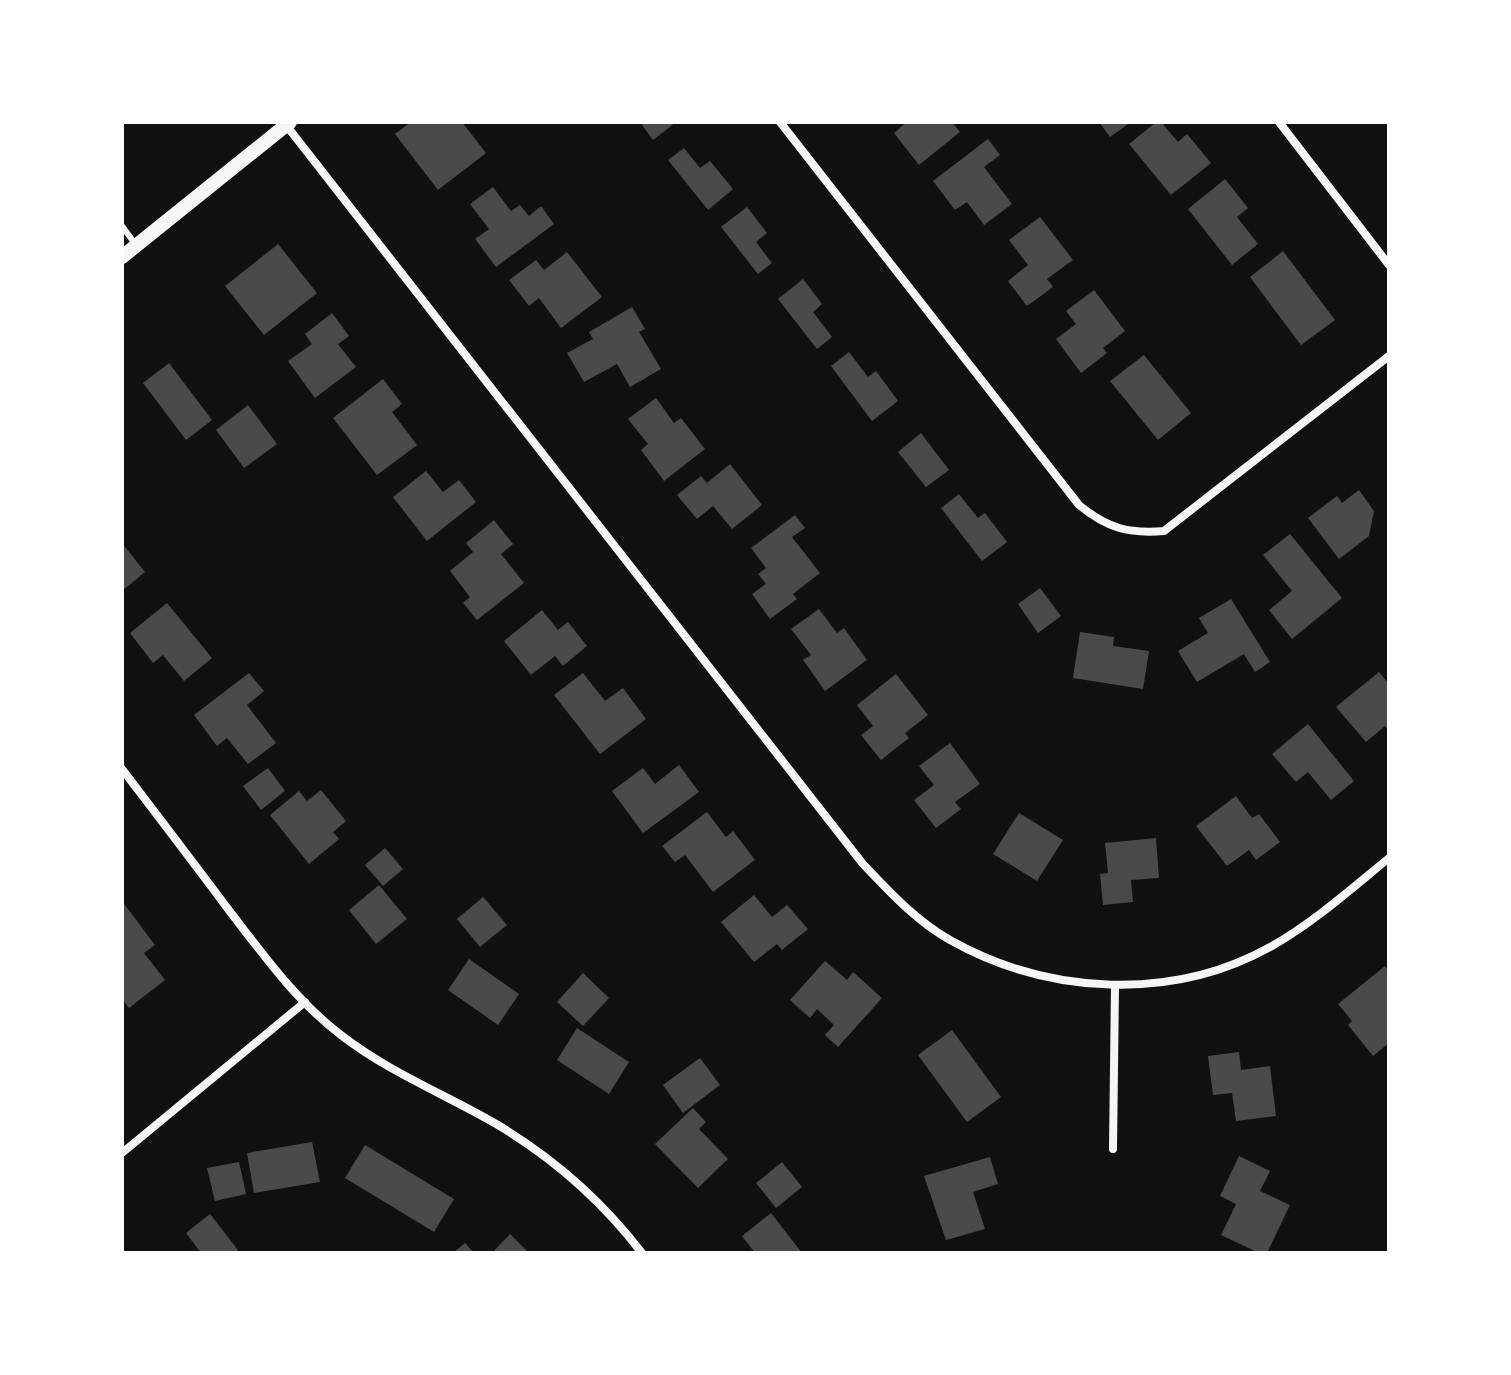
<svg xmlns="http://www.w3.org/2000/svg" width="1511" height="1375" viewBox="0 0 1511 1375" font-family="'Nunito Sans',sans-serif">
  <style>
    .building { fill: #4a4a4a }
    .lines { fill: none; stroke-linecap: round; stroke-linejoin: round }
    .service { stroke: #f5f5f5; stroke-width: 6 }
    .minor { stroke: #f5f5f5; stroke-width: 8 }
    .tertiary { stroke: #f5f5f5; stroke-width: 14 }
  </style>
  <rect width="100%" height="100%" fill="#111"/>
  <g class="building">
    <polygon points="411,122 462,122 486,153 438,190 395,134"/>
    <polygon points="640,122 676,122 653,140"/>
    <polygon points="907,122 952,122 960,132 919,165 894,133"/>
    <polygon points="1099,122 1131,122 1110,137"/>
    <polygon points="1156,122 1161,122 1178,142 1187,134 1211,163 1171,195 1129,144"/>
    <polygon points="988,139 1000,155 984,167 1012,204 984,225 967,202 955,210 933,181"/>
    <polygon points="684,148 700,168 710,161 733,189 708,210 668,160"/>
    <polygon points="1225,179 1248,208 1237,217 1258,244 1232,265 1188,209"/>
    <polygon points="493,187 511,211 520,205 529,216 541,206 554,224 496,267 475,239 489,229 470,204"/>
    <polygon points="747,207 767,233 756,242 772,263 758,274 721,227"/>
    <polygon points="1040,217 1073,260 1047,279 1053,287 1027,306 1008,281 1028,265 1009,240"/>
    <polygon points="278,244 317,293 264,335 225,286"/>
    <polygon points="1283,251 1335,320 1301,345 1250,277"/>
    <polygon points="567,252 602,297 561,328 539,298 529,306 509,280 536,260 544,270"/>
    <polygon points="803,279 822,304 813,312 832,337 817,349 778,299"/>
    <polygon points="1094,290 1125,331 1103,348 1107,353 1081,373 1056,339 1076,324 1066,311"/>
    <polygon points="632,307 645,329 639,332 661,369 630,387 617,364 584,382 567,353 593,339 589,332"/>
    <polygon points="332,313 349,336 338,344 356,367 315,398 288,361 312,344 305,334"/>
    <polygon points="849,352 868,377 876,371 898,401 872,421 831,366"/>
    <polygon points="1144,355 1191,413 1158,440 1110,381"/>
    <polygon points="169,363 212,420 186,440 143,383"/>
    <polygon points="383,379 402,404 392,412 417,445 377,475 333,418"/>
    <polygon points="656,398 674,423 681,418 705,449 664,481 641,450 648,444 628,419"/>
    <polygon points="248,405 277,444 244,468 216,430"/>
    <polygon points="921,433 949,470 926,487 898,452"/>
    <polygon points="730,464 762,505 732,529 713,506 697,519 677,495 701,476 707,483"/>
    <polygon points="426,471 443,492 459,480 476,502 427,541 393,497"/>
    <polygon points="1359,490 1374,511 1369,536 1339,559 1308,518 1337,496 1342,503"/>
    <polygon points="959,494 978,518 985,513 1007,542 982,561 941,508"/>
    <polygon points="795,515 805,528 792,537 820,573 793,594 797,599 770,619 752,594 766,584 758,574 766,568 751,548"/>
    <polygon points="494,520 513,544 501,554 524,583 477,620 463,603 470,597 450,571 473,552 466,543"/>
    <polygon points="1290,534 1342,598 1292,639 1269,610 1292,591 1263,555"/>
    <polygon points="122,543 145,572 122,591"/>
    <polygon points="1040,588 1061,616 1038,633 1018,604"/>
    <polygon points="1231,599 1270,662 1255,672 1244,654 1197,682 1178,651 1208,633 1199,618"/>
    <polygon points="167,603 212,658 184,681 163,655 153,663 130,633"/>
    <polygon points="819,609 837,633 844,628 867,660 825,691 803,660 811,655 791,629"/>
    <polygon points="542,610 558,630 568,622 587,646 563,666 555,656 531,675 504,641"/>
    <polygon points="1080,632 1114,637 1113,646 1149,651 1143,689 1073,678"/>
    <polygon points="1379,672 1389,684 1389,731 1385,726 1366,742 1336,707"/>
    <polygon points="249,673 264,691 247,705 276,743 248,764 227,738 217,746 194,715"/>
    <polygon points="583,673 605,701 623,688 646,719 600,754 554,695"/>
    <polygon points="896,674 928,715 905,733 909,738 881,760 861,735 873,726 857,705"/>
    <polygon points="1308,724 1354,781 1331,800 1308,772 1296,782 1272,754"/>
    <polygon points="950,743 980,784 955,802 961,809 936,828 914,800 934,785 919,766"/>
    <polygon points="679,765 699,792 643,833 612,791 643,768 655,784"/>
    <polygon points="268,768 285,791 261,810 243,786"/>
    <polygon points="321,790 346,821 333,832 339,839 309,864 270,815 299,791 307,801"/>
    <polygon points="1236,796 1252,818 1259,814 1280,842 1256,860 1249,850 1227,866 1196,826"/>
    <polygon points="707,812 726,837 733,831 755,860 713,892 685,855 675,862 662,846"/>
    <polygon points="1019,813 1063,840 1037,881 993,854"/>
    <polygon points="1156,838 1159,878 1131,880 1133,902 1103,905 1100,874 1108,873 1105,843"/>
    <polygon points="385,848 403,869 383,886 365,865"/>
    <polygon points="379,885 407,919 376,944 349,910"/>
    <polygon points="754,895 772,917 787,905 808,929 782,950 777,944 754,962 721,922"/>
    <polygon points="483,897 507,925 480,947 457,919"/>
    <polygon points="122,901 155,945 144,953 165,980 129,1008 122,999"/>
    <polygon points="469,959 519,994 498,1025 448,990"/>
    <polygon points="825,961 847,980 853,972 882,998 838,1047 825,1035 834,1025 817,1009 810,1018 790,1000"/>
    <polygon points="1385,966 1389,971 1389,1043 1373,1056 1348,1025 1352,1021 1338,1004"/>
    <polygon points="583,973 609,998 583,1026 557,1002"/>
    <polygon points="577,1028 629,1062 609,1094 557,1060"/>
    <polygon points="952,1030 1001,1097 967,1122 918,1055"/>
    <polygon points="1239,1052 1241,1070 1270,1066 1276,1116 1236,1121 1232,1093 1213,1095 1208,1056"/>
    <polygon points="700,1058 720,1085 683,1113 663,1085"/>
    <polygon points="693,1108 706,1122 699,1129 728,1159 698,1188 655,1144"/>
    <polygon points="312,1142 320,1182 254,1193 247,1153"/>
    <polygon points="365,1145 454,1199 434,1232 345,1178"/>
    <polygon points="1239,1156 1270,1171 1260,1191 1290,1205 1267,1253 1259,1253 1221,1235 1236,1204 1220,1196"/>
    <polygon points="990,1157 998,1184 973,1192 985,1229 946,1240 924,1176"/>
    <polygon points="239,1162 246,1194 215,1201 207,1168"/>
    <polygon points="782,1162 802,1187 776,1208 756,1183"/>
    <polygon points="771,1213 802,1253 755,1253 742,1236"/>
    <polygon points="210,1214 238,1250 234,1253 201,1253 186,1233"/>
    <polygon points="510,1234 529,1253 492,1253"/>
    <polygon points="465,1243 474,1253 453,1253"/>
  </g>
  <g class="lines">
    <polyline class="service" points="122,226 136,245"/>
    <g class="minor">
      <path d="M780,122L1079,505C1107,528 1128,534 1164,531L1389,356"/>
      <polyline points="1279,122 1389,265"/>
      <path d="M286,125L863,864C890,892 916,921 950,940C1048,995 1173,1002 1272,946C1314,922 1351,889 1389,858"/>
      <path d="M122,769C157,815 193,862 228,909C262,953 296,1001 341,1035C390,1073 445,1094 498,1125C553,1158 603,1202 642,1253"/>
      <polyline points="1113,1149 1115,986"/>
      <polyline points="122,1153 305,1002"/>
    </g>
    <polyline class="tertiary" points="122,257 290,122"/>
  </g>
  <rect width="1511" height="1375" fill="none" stroke="#ffffff" stroke-width="248"/>
</svg>
